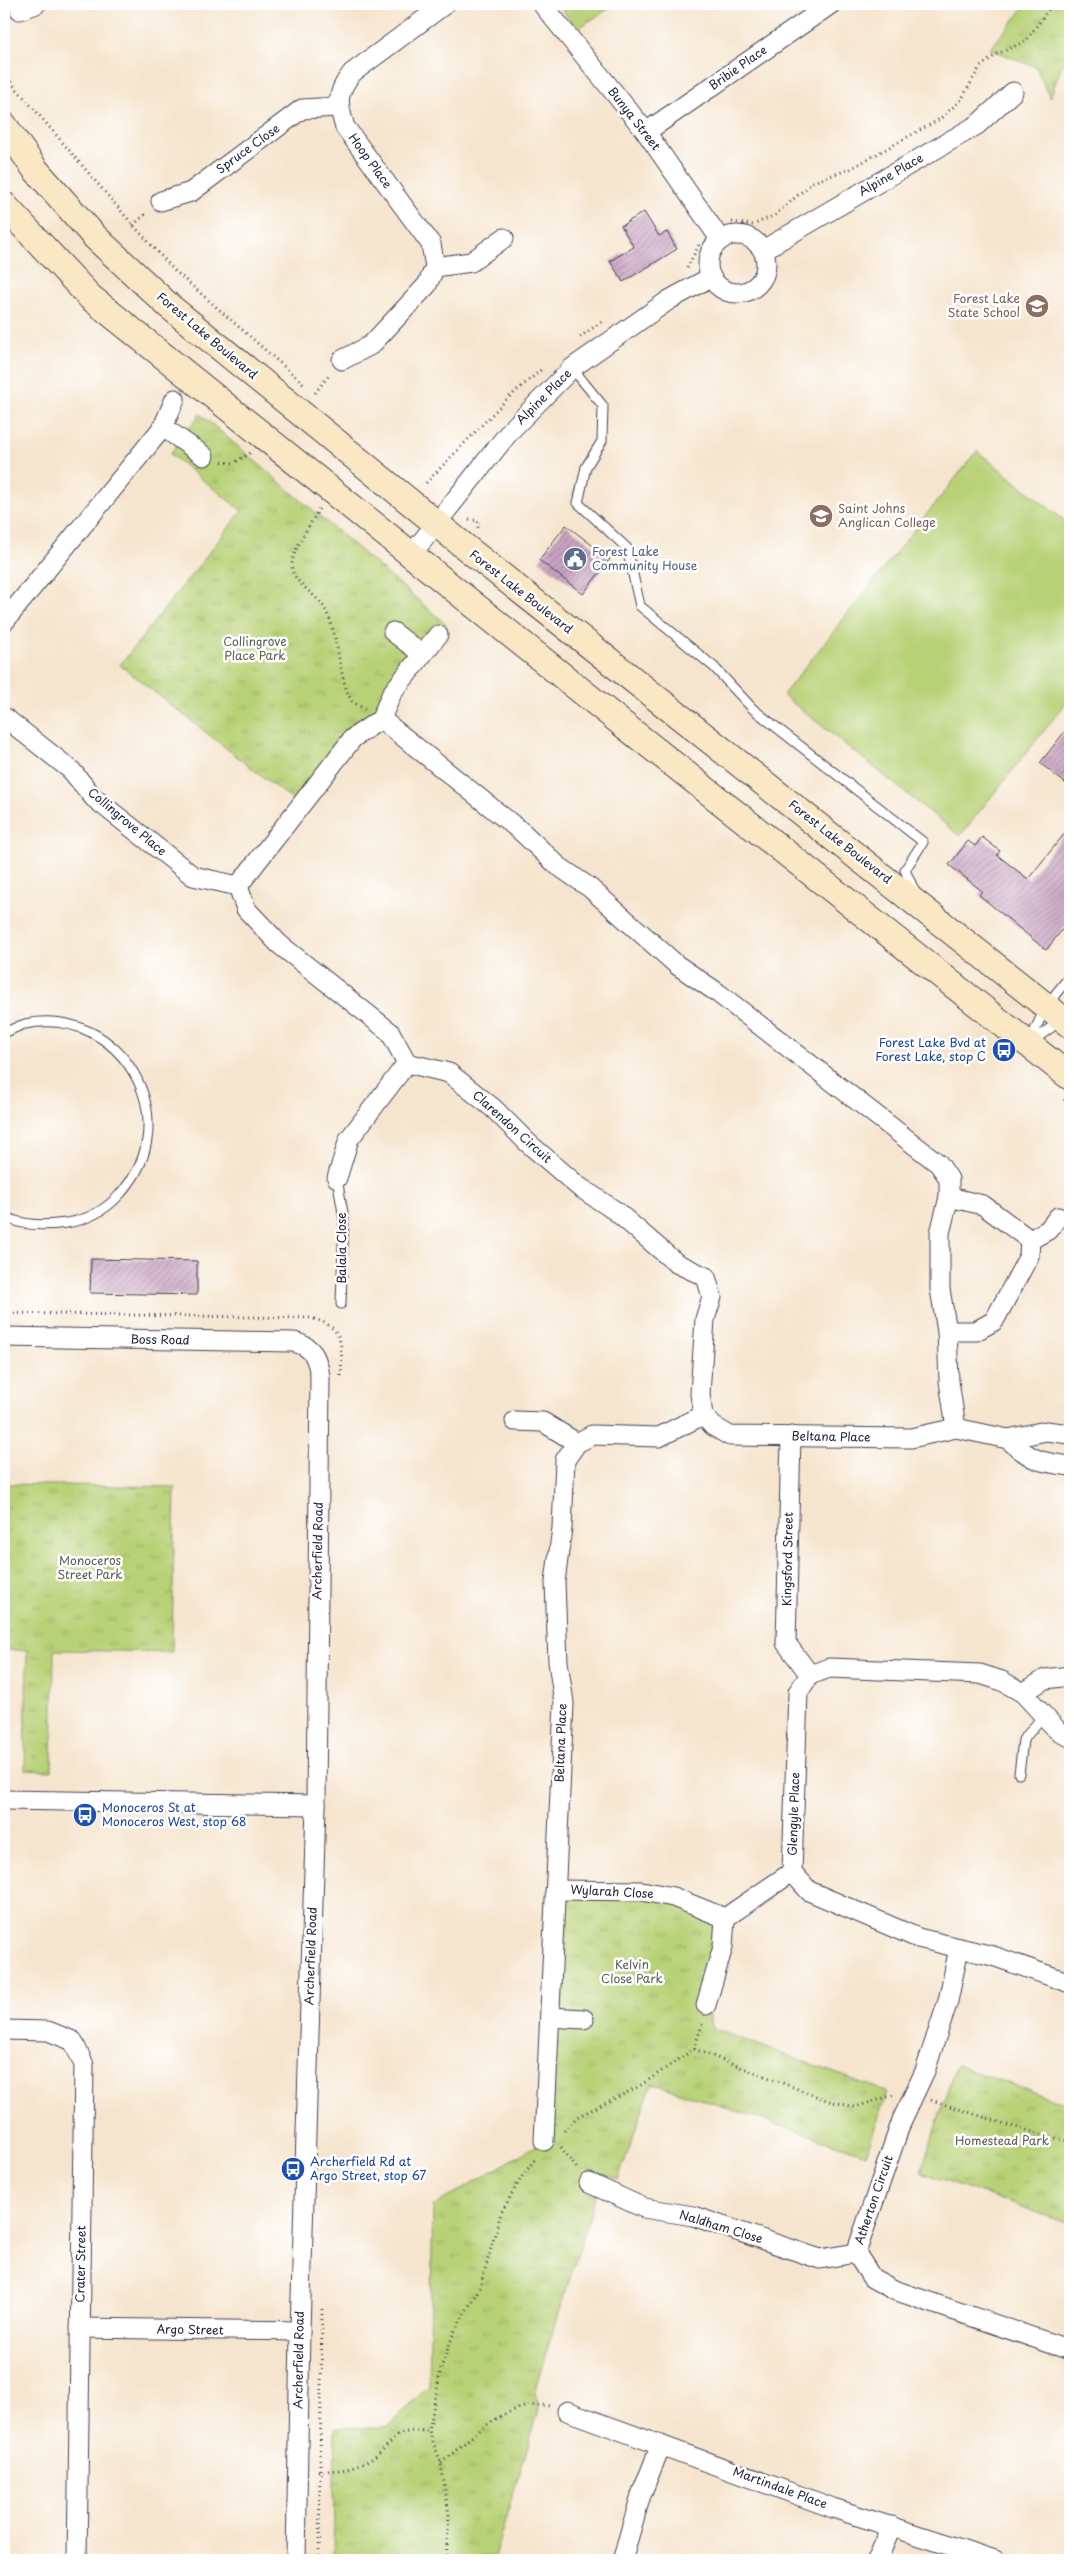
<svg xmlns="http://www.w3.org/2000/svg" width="1074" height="2564" viewBox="0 0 1074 2564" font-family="'Playpen Sans',sans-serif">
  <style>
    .grass { fill: #b8d176; stroke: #6d7a58 }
    .park { fill: url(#park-tufts); stroke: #6d7a58 }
    .building { fill: url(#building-hatch) }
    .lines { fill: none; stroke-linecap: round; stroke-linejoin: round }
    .lane-casing { stroke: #423f51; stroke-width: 11 }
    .street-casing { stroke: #423f51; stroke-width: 21 }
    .secondary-casing { stroke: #423f51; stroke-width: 28 }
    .path { stroke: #423f51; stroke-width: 3; stroke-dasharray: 1 4; stroke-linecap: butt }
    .lane { stroke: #fff; stroke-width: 9 }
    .street { stroke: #fff; stroke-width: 19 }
    .secondary { stroke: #fae7c3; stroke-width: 26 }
    .labels { text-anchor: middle; stroke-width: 5; stroke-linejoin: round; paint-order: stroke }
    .street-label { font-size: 12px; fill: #22223b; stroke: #fff }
    .education-label { font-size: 12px; fill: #785e54; stroke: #fff; text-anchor: end }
    .service-label { font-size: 12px; fill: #4e5e75; stroke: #fff; text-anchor: start }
    .park-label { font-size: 12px; fill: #565f50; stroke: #fff }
    .transit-label { font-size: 12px; fill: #164399; stroke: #fff; text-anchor: start }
  </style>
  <defs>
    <pattern id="park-tufts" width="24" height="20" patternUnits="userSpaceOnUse" patternTransform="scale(1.25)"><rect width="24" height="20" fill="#b8d176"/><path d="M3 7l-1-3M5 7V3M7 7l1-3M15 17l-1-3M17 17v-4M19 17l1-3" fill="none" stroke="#9eb367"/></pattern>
    <pattern id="building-hatch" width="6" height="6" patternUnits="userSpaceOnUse" patternTransform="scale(1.25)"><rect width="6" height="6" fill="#caa4c2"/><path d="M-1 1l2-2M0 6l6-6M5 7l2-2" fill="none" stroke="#a4859f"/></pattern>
  </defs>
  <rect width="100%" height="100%" fill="#fff"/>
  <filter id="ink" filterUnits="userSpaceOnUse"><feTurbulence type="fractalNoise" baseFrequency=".02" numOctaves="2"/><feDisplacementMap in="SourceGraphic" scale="10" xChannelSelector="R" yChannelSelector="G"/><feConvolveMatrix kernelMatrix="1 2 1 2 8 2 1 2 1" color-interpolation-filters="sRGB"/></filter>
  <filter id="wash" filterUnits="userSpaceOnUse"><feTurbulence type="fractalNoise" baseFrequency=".0096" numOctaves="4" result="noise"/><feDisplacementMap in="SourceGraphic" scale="20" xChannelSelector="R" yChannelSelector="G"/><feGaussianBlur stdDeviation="1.12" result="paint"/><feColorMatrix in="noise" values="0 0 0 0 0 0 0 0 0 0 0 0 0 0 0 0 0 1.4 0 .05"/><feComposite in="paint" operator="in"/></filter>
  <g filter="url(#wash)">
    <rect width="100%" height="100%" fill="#f6e5ce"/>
    <polygon class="grass" points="977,451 1070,525 1070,698 960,836 783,695"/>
    <g class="park">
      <polygon points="558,4 616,4 577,29"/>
      <polygon points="1027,4 1070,4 1070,42 1050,98 1036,67 990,49"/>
      <polygon points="200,414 446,624 300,806 120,665 242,511 170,454"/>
      <polygon points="4,1484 175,1487 172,1652 54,1650 52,1771 25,1770 27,1650 4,1650"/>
      <polygon points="555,1890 642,1891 725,1918 706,2005 712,2028 887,2092 866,2154 652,2083 618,2180 603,2174 536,2385 538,2413 493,2560 333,2560 335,2428 386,2428 429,2386 433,2206 544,2141"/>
      <polygon points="956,2065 1070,2105 1070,2224 921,2172"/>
    </g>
    <g id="blocks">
      <g class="building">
        <polygon points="644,212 659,236 667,232 677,249 623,282 610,261 634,247 621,226"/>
        <polygon points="566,525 610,559 583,594 539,560"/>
        <polygon points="1070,725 1070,787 1040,763"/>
        <polygon points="1070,827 1070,910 1065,917 1070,920 1046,950 979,895 982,891 949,865 968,841 975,846 982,837 1000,851 997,855 1028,879"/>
        <polygon points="91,1259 197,1261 197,1295 90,1293"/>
      </g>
    </g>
  </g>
  <g filter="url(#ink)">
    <use href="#blocks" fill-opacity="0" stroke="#423f51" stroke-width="1"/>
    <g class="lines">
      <g class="lane-casing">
        <g id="lane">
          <polyline points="572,368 603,406 602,441 586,467 578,503 627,548 640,606 714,667 753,709 923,842 905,870 915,892"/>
          <path d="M4,1033C11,1030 18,1026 25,1024C121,1004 188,1120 121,1193C107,1209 88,1220 66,1223C46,1226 23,1227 4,1216"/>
          <polyline points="1030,1041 1046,1006 1070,976"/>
          <polyline points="1031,1042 1063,1019 1070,1008"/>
          <polyline points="337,1178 344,1219 341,1304"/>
          <polyline points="1019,1774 1023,1740 1043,1716"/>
        </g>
      </g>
      <g class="street-casing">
        <g id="street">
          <polyline points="542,4 646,132 720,239"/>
          <polyline points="20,10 36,4"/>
          <polyline points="646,132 831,4"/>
          <polyline points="161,201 191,192 302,109 338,107"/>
          <circle cx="737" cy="264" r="29"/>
          <polyline points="763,250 977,125 1013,92"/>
          <polyline points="435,267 471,262 504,238"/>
          <path d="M342,360L371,345L427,285L435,267L431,244L345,127C337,103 336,93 352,73L445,4"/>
          <polyline points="163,427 204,456"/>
          <polyline points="411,555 511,430 572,368 669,300 711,277"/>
          <polyline points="4,622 163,427 175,399"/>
          <polyline points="393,632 422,654"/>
          <polyline points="438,635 392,693 381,719 353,738 238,886 246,909 279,944 390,1032 407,1063 449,1073 493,1108 528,1143 578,1186 617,1212 676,1263 706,1277 712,1297 705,1319 700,1394 703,1415"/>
          <polyline points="4,717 71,770 94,798 193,876 238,886"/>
          <polyline points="381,719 523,833 557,865 590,888 677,965 718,993 939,1164 949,1179 949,1197 940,1233 940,1289 947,1331 949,1381 956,1428"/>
          <polyline points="337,1178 349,1139 407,1063"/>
          <polyline points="1030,1240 1048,1230 1058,1217"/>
          <polyline points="947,1331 976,1331 994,1321 1029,1256 1030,1240 983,1205 949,1197"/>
          <path d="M4,1337L294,1342C313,1347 317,1357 320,1376L316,1805L300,2331L296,2560"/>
          <polyline points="703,1415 713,1426 730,1436 911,1438 956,1428 1008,1439 1046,1431 1070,1434"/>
          <polyline points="515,1421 543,1422 577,1443"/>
          <polyline points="791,1436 786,1643 810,1675"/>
          <path d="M1008,1439C1032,1461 1039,1462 1070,1466"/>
          <polyline points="1070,1676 1045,1679 1023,1693 1059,1732 1070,1737"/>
          <polyline points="1023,1693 1002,1681 980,1674 829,1668 810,1675 798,1692 792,1872 809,1891 918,1938 993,1956 1070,1983"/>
          <polyline points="4,1800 316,1805"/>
          <polyline points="555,1890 642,1891 673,1897 725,1918 723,1947 706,2005"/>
          <polyline points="725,1918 792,1872"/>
          <polyline points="959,1948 948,2001 925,2071 902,2120 856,2253 872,2278 894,2290 1070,2350"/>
          <polyline points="550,2017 584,2019"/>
          <polyline points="4,2030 48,2031 73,2041 84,2065 77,2560"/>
          <polyline points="544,2141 564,1703 558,1662 555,1582 562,1528 565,1460 577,1443 592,1435 659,1437 703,1415"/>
          <polyline points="589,2183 644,2208 693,2216 820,2259 856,2253"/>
          <polyline points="80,2328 300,2331"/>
          <polyline points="567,2411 833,2508 995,2560"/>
          <polyline points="622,2560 641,2495 661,2445"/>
          <polyline points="877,2560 892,2526"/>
        </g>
      </g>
      <g class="secondary-casing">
        <g id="secondary">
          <polyline points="4,125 35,169 95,237 169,306 464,546 1070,1025"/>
          <polyline points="4,205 90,297 620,722 1070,1077"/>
        </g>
      </g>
      <g class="path">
        <polyline points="4,74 133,225 174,270 304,384"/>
        <polyline points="732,222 753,225 775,215 813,182 850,169 940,119 961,100 980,67 997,54 1026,41 1052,4"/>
        <polyline points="133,225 147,213"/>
        <polyline points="687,268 700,243"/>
        <polyline points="580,337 604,320"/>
        <polyline points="315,393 330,374"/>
        <polyline points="222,462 234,463 250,453"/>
        <polyline points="426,483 508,398 541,370"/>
        <path d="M319,509C311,524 290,552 292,568C293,583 318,595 325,609C339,634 339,683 352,701C355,704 361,707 365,709"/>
        <polyline points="469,519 478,521 478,528"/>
        <polyline points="1064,1099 1070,1104"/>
        <path d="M4,1313L310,1318C346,1326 342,1347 341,1378"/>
        <polyline points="694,2049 829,2101 855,2107 894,2095"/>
        <polyline points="931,2100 1011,2126 1070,2142"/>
        <polyline points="564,2131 577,2117 638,2087 694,2049 703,2021"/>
        <polyline points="561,2147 578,2170"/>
        <path d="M441,2463C472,2438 506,2399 550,2406"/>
        <path d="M318,2471C337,2471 353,2470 370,2460C398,2442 388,2429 429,2431"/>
        <polyline points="319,2560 322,2308"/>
        <polyline points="446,2560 449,2515 441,2463 429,2431 441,2368 454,2332 480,2287 501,2213 521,2178 536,2158"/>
      </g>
      <use href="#lane" class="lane"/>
      <use href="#street" class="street"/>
      <use href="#secondary" class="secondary"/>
    </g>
  </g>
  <defs>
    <g id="school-disc" transform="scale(1.25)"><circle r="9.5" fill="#8d6e63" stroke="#fff"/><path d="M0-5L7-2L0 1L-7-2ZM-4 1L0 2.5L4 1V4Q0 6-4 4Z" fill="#fff"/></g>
    <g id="civic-disc" transform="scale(1.25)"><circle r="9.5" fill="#5c6f8a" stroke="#fff"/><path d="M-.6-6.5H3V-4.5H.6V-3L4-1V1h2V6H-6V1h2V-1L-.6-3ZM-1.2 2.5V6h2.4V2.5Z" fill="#fff"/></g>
    <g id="bus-disc" transform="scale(1.25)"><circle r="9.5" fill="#1a4fb4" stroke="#fff"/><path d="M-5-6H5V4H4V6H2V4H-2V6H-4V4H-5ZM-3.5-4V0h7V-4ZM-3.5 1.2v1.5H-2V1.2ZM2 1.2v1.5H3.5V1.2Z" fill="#fff"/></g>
  </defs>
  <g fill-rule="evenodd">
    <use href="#school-disc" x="1037" y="306"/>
    <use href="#school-disc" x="821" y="516"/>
    <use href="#civic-disc" x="575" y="559"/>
    <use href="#bus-disc" x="1004" y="1050"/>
    <use href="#bus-disc" x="85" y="1815"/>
    <use href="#bus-disc" x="293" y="2169"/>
  </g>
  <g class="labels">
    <g class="street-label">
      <text transform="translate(738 68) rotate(-35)" y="4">Bribie Place</text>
      <text transform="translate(634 119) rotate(52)" y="4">Bunya Street</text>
      <text transform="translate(248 149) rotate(-36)" y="4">Spruce Close</text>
      <text transform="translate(370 161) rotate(54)" y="4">Hoop Place</text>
      <text transform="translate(891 175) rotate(-30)" y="4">Alpine Place</text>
      <text transform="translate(207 336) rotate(40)" y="4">Forest Lake Boulevard</text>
      <text transform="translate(544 397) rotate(-45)" y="4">Alpine Place</text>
      <text transform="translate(521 592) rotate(38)" y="4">Forest Lake Boulevard</text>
      <text transform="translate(127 822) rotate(40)" y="4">Collingrove Place</text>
      <text transform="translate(840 842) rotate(38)" y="4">Forest Lake Boulevard</text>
      <text transform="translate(512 1127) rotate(42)" y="4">Clarendon Circuit</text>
      <text transform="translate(342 1248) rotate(-90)" y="4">Balala Close</text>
      <text transform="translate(160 1340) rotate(1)" y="4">Boss Road</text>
      <text transform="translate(831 1437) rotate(1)" y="4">Beltana Place</text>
      <text transform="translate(318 1551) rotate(-89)" y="4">Archerfield Road</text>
      <text transform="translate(788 1559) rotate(-89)" y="4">Kingsford Street</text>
      <text transform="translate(561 1743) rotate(-88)" y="4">Beltana Place</text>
      <text transform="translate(794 1814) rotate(-88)" y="4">Glengyle Place</text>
      <text transform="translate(612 1892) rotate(3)" y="4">Wylarah Close</text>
      <text transform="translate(311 1956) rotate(-88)" y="4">Archerfield Road</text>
      <text transform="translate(874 2200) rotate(-71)" y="4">Atherton Circuit</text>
      <text transform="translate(721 2227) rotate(17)" y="4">Naldham Close</text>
      <text transform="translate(81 2264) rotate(-89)" y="4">Crater Street</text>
      <text transform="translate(190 2330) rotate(1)" y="4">Argo Street</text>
      <text transform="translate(299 2360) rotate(-89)" y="4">Archerfield Road</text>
      <text transform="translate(780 2488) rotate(20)" y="4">Martindale Place</text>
    </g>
    <g class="education-label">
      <text x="1020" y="303">Forest Lake<tspan x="1020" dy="14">State School</tspan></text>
      <text x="838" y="513" text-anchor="start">Saint Johns<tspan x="838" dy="14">Anglican College</tspan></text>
    </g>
    <g class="service-label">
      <text x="592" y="556">Forest Lake<tspan x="592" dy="14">Community House</tspan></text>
    </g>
    <g class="park-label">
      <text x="255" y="646">Collingrove<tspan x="255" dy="14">Place Park</tspan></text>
      <text x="90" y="1565">Monoceros<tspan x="90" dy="14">Street Park</tspan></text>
      <text x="632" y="1969">Kelvin<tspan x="632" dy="14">Close Park</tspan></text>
      <text x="1002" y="2145">Homestead Park</text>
    </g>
    <g class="transit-label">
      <text x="986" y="1047" text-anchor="end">Forest Lake Bvd at<tspan x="986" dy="14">Forest Lake, stop C</tspan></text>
      <text x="102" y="1812">Monoceros St at<tspan x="102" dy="14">Monoceros West, stop 68</tspan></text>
      <text x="310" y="2166">Archerfield Rd at<tspan x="310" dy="14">Argo Street, stop 67</tspan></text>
    </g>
  </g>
  <rect width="1074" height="2564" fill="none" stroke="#fff" stroke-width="20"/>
</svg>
